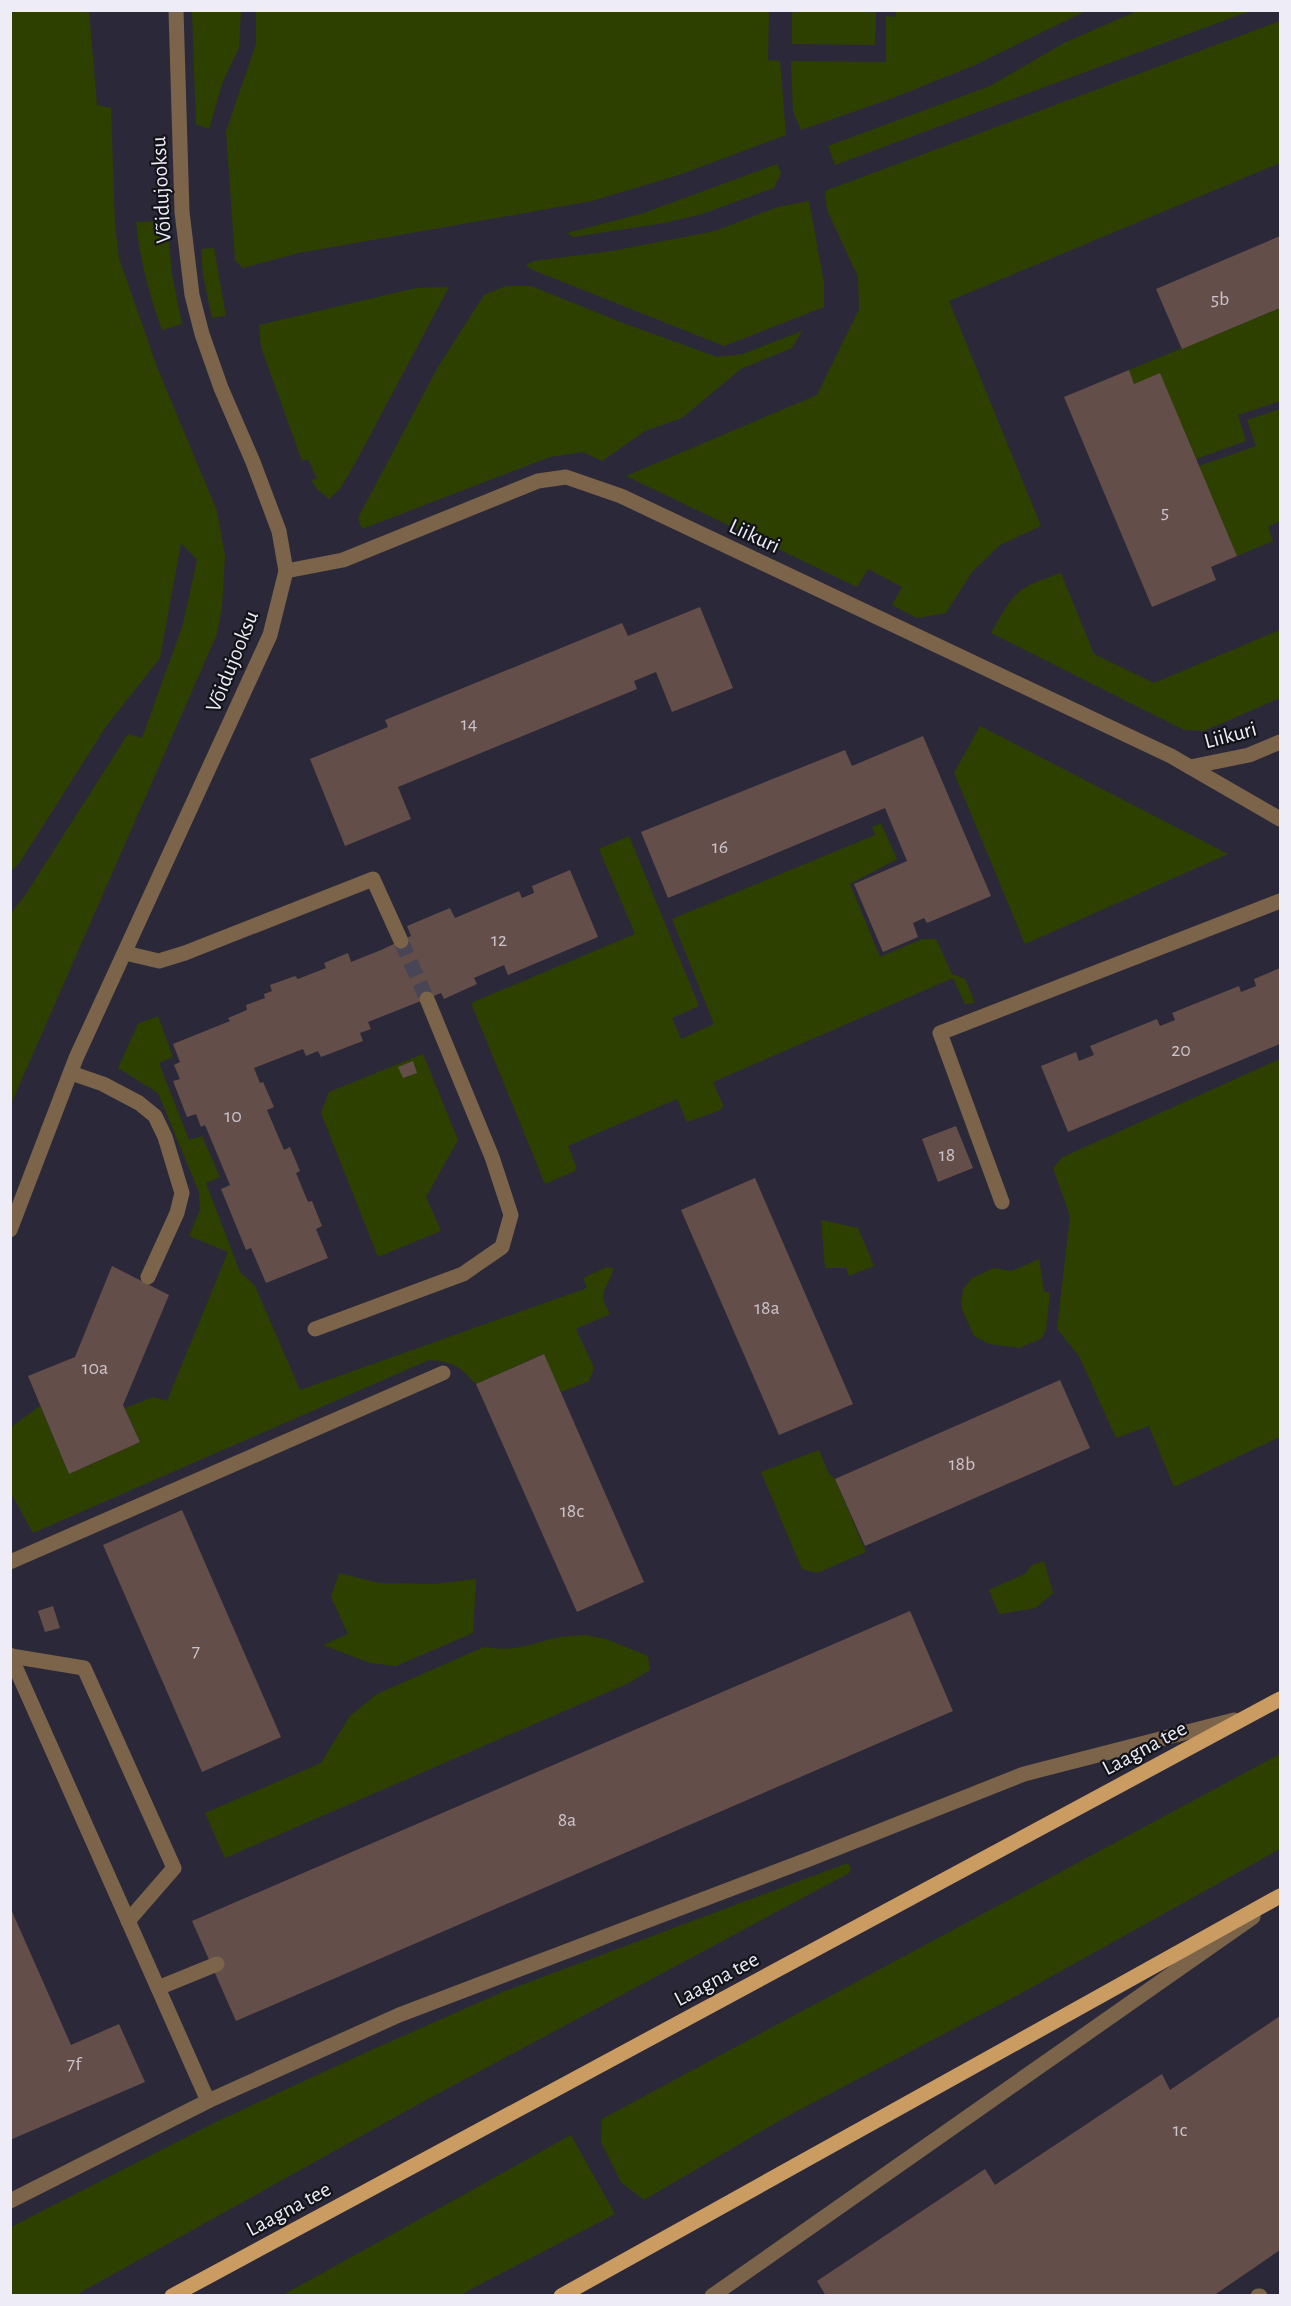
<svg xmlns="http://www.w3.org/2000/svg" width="1291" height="2306" viewBox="0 0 1291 2306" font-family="'Alegreya Sans',sans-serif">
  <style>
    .green { fill: #2e4000 }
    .building { fill: #644e49 }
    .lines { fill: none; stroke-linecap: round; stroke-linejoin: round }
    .minor-tunnel { stroke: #484656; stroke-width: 15; stroke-dasharray: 15 8; stroke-linecap: butt }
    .minor { stroke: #7b6449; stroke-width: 15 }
    .major { stroke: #ca9c62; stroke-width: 15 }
    .labels { text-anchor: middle; stroke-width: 4.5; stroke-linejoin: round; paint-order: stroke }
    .number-label { font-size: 20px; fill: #cbc4cc }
    .street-label { font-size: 22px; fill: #edecf7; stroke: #13131a }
  </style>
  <rect width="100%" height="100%" fill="#2b2939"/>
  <g class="green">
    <polygon points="11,10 89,11 97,105 111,108 115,225 119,258 157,367 217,511 225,556 222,607 217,634 11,1104 11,913 26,894 128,734 142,738 183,624 197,560 181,543 160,658 107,725 20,862 11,871"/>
    <polygon points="192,11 241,11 239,48 223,81 209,129 196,124"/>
    <polygon points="769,11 768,60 780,61 786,135 682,174 592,201 299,253 243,268 235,260 226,131 256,44 256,11"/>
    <polygon points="792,11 876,11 875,45 792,44"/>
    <polygon points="896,11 896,10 1086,11 975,65 893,98 801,130 793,111 791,61 886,62 886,16 896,17"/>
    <polygon points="1137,11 1250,11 835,165 828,146 990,86 1064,43"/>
    <polygon points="1280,21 1280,163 949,301 1041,526 1000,545 972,572 946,613 917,618 892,605 902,587 868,569 857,587 626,476 817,395 859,309 858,277 827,210 825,191"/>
    <polygon points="777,164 781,173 774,188 702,214 665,223 573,237 567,233 644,213"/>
    <polygon points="809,201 824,283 824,307 724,346 533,270 526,265 534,261 612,251 715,231 778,207"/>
    <path d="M167,221L172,275L182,324L162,330C149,294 140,260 136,222Z"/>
    <polygon points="214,248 226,316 212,318 203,275 201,249"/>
    <polygon points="506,286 531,286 623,323 717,357 743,354 802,331 792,348 741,369 682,418 645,431 602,461 583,452 550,457 362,529 358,518 438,367 484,295"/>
    <polygon points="449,287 359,456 340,489 329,499 317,489 311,480 317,479 308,459 302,461 261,347 259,325 416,288"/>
    <polygon points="1280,308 1280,401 1238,415 1246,441 1196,459 1160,374 1134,384 1129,370"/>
    <polygon points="1280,409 1280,521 1268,527 1273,541 1237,556 1199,466 1256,446 1247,420"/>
    <path d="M1061,573L1094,654L1154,683L1280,630V698L1204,731L1184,730L991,633C1015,591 1015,589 1061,573Z"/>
    <polygon points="980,726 1228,854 1025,944 954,773"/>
    <polygon points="881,823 897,859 850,884 880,957 922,939 936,939 952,974 965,979 975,1003 965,1004 953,978 713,1082 723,1105 721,1110 687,1122 677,1099 568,1146 576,1166 575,1171 545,1184 471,1003 635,934 599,849 629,836 699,1006 672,1018 681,1039 714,1024 672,919 875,835 872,827"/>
    <path d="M158,1016L173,1057L159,1063L189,1140L202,1136L220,1177L206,1183L240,1272L255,1286L300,1390L587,1288L583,1278L607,1267L613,1268C613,1279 602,1288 603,1299C604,1303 608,1310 610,1314L576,1329L594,1368L589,1381L561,1392L543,1354L476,1384C458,1365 454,1362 429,1360L33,1533L11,1493L10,1428L40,1406L69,1474L140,1442L125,1408L154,1397L167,1401L228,1252L189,1236L200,1210L199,1192L158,1093L118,1068L138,1024Z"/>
    <polygon points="423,1054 458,1140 426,1197 441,1231 378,1257 321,1113 329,1092"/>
    <polygon points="1280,1059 1280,1437 1174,1487 1149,1426 1116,1438 1079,1356 1057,1329 1070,1216 1053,1168 1063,1157"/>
    <polygon points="821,1220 858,1228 874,1266 849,1276 846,1268 825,1268"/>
    <polygon points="1039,1259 1044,1291 1050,1293 1046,1330 1041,1339 1019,1348 989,1344 974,1336 961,1307 963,1289 972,1278 994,1268 1012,1271"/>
    <polygon points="819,1450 829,1474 835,1479 866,1552 817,1573 802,1569 761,1472"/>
    <polygon points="1044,1561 1053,1593 1036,1608 999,1614 989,1590 1025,1574 1032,1565"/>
    <polygon points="339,1573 379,1583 434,1584 476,1579 473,1633 396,1666 370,1663 323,1645 348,1634 331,1597"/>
    <path d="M585,1635L606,1639L648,1656L650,1670L629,1683L225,1858L205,1813L321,1763L350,1716L377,1694L484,1647C517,1652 526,1645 556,1638C565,1636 575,1636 585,1635Z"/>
    <polygon points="1280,1754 1280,1849 1018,1995 786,2117 644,2200 621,2182 601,2142 602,2119"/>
    <polygon points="848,1863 851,1869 849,1873 417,2105 76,2295 11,2295 11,2227 218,2121 367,2052 505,1991"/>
    <polygon points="571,2135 615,2214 460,2295 283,2295"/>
  </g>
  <g class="building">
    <polygon points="1280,236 1280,308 1182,349 1156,289"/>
    <polygon points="1129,370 1134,384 1160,373 1237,556 1211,567 1216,580 1152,607 1064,397"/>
    <polygon points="700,607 733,688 672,712 656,672 634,681 637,689 398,787 411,819 345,846 310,759 388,727 385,720 622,623 628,636"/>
    <polygon points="923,736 991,896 927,923 924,918 913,923 918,937 883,952 854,884 907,861 885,808 668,898 641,832 845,750 852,766"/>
    <polygon points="570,870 598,937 508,975 504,965 474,978 477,984 444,999 441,993 368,1022 371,1029 360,1033 363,1041 321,1057 318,1051 306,1056 303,1049 254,1068 260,1083 263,1082 274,1107 267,1110 284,1150 290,1147 300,1171 296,1173 308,1202 312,1201 322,1226 316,1229 328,1258 266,1283 251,1248 246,1250 221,1189 230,1185 205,1125 201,1127 196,1114 187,1117 173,1081 180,1079 174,1065 180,1062 173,1044 230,1021 228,1018 247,1010 246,1005 265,998 264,994 272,991 270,985 295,976 298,979 326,968 324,963 348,953 351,962 381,950 411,936 407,926 450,908 455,918 519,891 522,898 534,893 532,886"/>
    <polygon points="1280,968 1280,1044 1068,1132 1041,1066 1076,1052 1079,1061 1094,1055 1090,1046 1157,1019 1160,1026 1175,1020 1172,1013 1239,986 1241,992 1256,986 1254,979"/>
    <polygon points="413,1061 417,1073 403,1078 398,1067"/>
    <polygon points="956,1126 973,1168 938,1182 922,1139"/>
    <polygon points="755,1178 853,1404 779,1435 681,1210"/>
    <polygon points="112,1266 169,1295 123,1405 140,1442 69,1474 28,1376 75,1357"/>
    <polygon points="544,1354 644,1582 577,1612 476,1384"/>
    <polygon points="1060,1380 1090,1448 865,1546 835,1479"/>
    <polygon points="182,1510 281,1737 202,1772 103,1545"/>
    <polygon points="53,1606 60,1628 45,1632 38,1611"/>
    <polygon points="910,1611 953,1711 236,2021 192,1921"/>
    <polygon points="10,1907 71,2045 119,2024 145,2082 10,2140"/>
    <polygon points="1280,2016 1280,2250 1213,2296 826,2296 817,2281 985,2169 995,2185 1162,2074 1170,2090"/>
  </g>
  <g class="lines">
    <polyline class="minor-tunnel" points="401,941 427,999"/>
    <g class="minor">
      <polyline points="286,571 343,560 538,481 566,477 621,496 1171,756 1190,767 1249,755 1280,742"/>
      <polyline points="1190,767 1280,819"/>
      <polyline points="125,953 159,961 185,953 373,879 401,941"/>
      <polyline points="71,1073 103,1084 139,1103 155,1116 165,1137 182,1193 177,1213 148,1277"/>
      <polyline points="1002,1202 940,1033 1280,901"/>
      <polyline points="10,1230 76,1058 270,635 286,571 279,531 253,462 221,388 202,334 192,295 182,212 176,10"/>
      <polyline points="315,1329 463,1274 502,1247 511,1215 492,1157 427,999"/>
      <polyline points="10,1562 443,1373"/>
      <polyline points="10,1655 158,1988"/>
      <polyline points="11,1656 84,1668 174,1868 128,1921"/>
      <polyline points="208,2101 158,1988 217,1964"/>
      <polyline points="10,2201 208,2101 399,2015 812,1858 1024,1774 1234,1720"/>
      <polyline points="712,2296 1253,1917"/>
      <polyline points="1258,2296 1260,2296"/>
    </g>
    <g class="major">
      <polyline points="172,2296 1280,1699"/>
      <polyline points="561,2296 1280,1896"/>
    </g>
  </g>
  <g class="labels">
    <g class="number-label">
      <text x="1220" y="305">5b</text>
      <text x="1165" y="518">5</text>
      <text x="469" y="730">14</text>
      <text x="720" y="853">16</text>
      <text x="499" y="946">12</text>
      <text x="1181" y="1056">20</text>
      <text x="233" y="1122">10</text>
      <text x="947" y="1161">18</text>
      <text x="767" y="1314">18a</text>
      <text x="95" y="1374">10a</text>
      <text x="962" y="1470">18b</text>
      <text x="572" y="1517">18c</text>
      <text x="196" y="1657">7</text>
      <text x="567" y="1826">8a</text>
      <text x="74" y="2070">7f</text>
      <text x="1180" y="2136">1c</text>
    </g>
    <g class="street-label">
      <text transform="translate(160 190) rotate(-93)" y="8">Võidujooksu</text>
      <text transform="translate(755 535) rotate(25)" y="8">Liikuri</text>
      <text transform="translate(231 661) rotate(-68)" y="8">Võidujooksu</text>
      <text transform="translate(1230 734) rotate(-15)" y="8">Liikuri</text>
      <text transform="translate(1144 1747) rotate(-28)" y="8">Laagna tee</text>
      <text transform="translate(716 1978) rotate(-28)" y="8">Laagna tee</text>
      <text transform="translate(288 2208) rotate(-28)" y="8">Laagna tee</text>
    </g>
  </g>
  <rect width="1291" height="2306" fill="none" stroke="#edecf7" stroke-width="24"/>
</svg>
